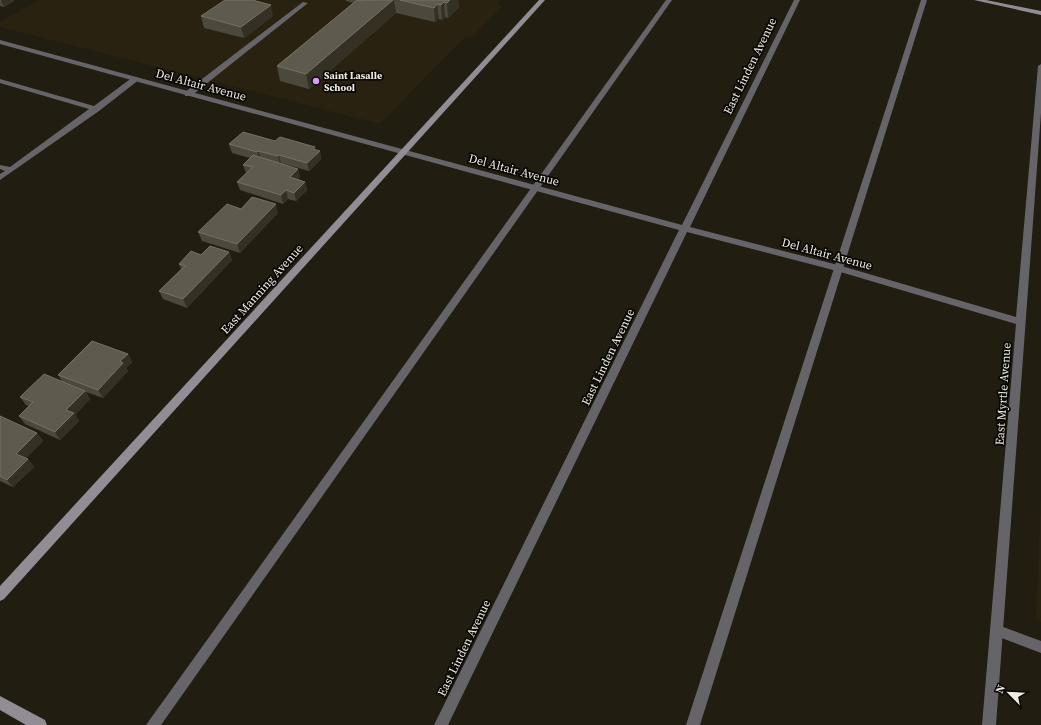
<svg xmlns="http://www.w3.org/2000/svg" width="1041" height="725" viewBox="0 0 1041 725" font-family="'Source Serif 4',serif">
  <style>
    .built { fill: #292210 }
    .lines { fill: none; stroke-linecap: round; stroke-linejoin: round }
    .lane { fill: #676469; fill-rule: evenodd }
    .street { fill: #676469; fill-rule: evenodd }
    .secondary { fill: #928c95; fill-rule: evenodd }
    .wall { fill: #4d483c }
    .shaded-wall { fill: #343023 }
    .building { fill: #5e5a4e; stroke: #757065 }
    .poi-dot { fill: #d79bf9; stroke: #090704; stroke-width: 1.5 }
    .labels { text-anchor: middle; stroke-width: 3.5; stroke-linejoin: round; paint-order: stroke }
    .far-poi-label { font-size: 10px; font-weight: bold; fill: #eeebe3; stroke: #090704; text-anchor: start }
    .street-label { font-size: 12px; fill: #eeebe3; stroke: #090704 }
  </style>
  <rect width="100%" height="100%" fill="#211d11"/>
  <g class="built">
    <polygon points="39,0 501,0 498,3 502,7 473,36 464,38 380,124 0,27 0,22"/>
    <polygon points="1041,493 1041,622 1036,620"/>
  </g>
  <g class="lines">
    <g class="lane">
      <polygon points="666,0 672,0 161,725 146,725"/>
      <polygon points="921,0 927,0 700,725 686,725"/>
      <polygon points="303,2 308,3 191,96 185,96 185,92"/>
      <polygon points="133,77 136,77 140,79 99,111 0,180 0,174 5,171 0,169 0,165 10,167 89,109 0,83 0,79 94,106"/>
      <polygon points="998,625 1041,641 1041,653 994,635 992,631 994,627"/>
    </g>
    <polygon class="street" points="794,0 800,0 690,227 838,265 1016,317 1038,66 1041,64 1041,113 996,725 982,725 1016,324 837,271 687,232 448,725 434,725 679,230 0,44 0,40 682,225"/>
    <g class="secondary">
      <polygon points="539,0 545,0 4,599 0,601 0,586"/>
      <polygon points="974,0 986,0 1041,11 1041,15"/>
      <polygon points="0,696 45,720 47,725 26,725 0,710"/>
    </g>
  </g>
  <g class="wall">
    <polygon points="0,0 13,0 14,1 4,7 0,6"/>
    <polygon points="346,0 458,0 459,7 448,18 445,17 442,20 439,19 435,22 396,13 309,89 280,81 277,66 354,3 346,1"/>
    <polygon points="201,16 273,16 244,38 204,28"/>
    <polygon points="275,141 315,147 316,150 320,151 321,159 309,171 281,163 298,169 300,177 298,179 305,182 307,190 296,201 288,199 283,204 240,190 237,182 246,173 243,165 250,158 232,153 229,144"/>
    <polygon points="241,209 278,213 240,253 202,241 198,232"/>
    <polygon points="229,252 232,260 187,308 163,299 159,291 181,269 179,264 201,255"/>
    <polygon points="128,354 132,362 126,368 128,371 103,398 86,392 90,399 75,415 79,421 60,440 25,424 19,416 29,406 26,405 20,397 62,381 58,375"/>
    <polygon points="0,416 37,433 43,441 26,458 28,459 34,467 13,487 0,481"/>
  </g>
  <g class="shaded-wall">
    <polygon points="1,0 13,0 14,1 4,7"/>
    <polygon points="393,0 394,0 396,13 309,89 306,74"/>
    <polygon points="450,0 458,0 459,7 448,18 447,3"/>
    <polygon points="444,2 445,17 442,20 441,5"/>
    <polygon points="437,4 439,19 435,22 434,8"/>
    <polygon points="271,5 273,16 244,38 241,27"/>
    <polygon points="315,147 317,154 320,151 321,159 309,171 307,163 313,149"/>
    <polygon points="258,151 261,159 259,161 257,152"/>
    <polygon points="279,155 281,163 280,164 278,156"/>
    <polygon points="298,169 300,177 292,186 290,177"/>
    <polygon points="305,182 307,190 296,201 294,193"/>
    <polygon points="286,190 288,199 283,204 281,195"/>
    <polygon points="276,204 278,213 240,253 237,244"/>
    <polygon points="229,252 232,260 187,308 183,299"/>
    <polygon points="128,354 132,362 126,368 128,371 103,398 98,390 120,361"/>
    <polygon points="85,391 90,399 75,415 79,421 60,440 55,432 66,410"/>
    <polygon points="37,433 43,441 22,462 16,454"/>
    <polygon points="28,459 34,467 13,487 7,480"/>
  </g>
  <g class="building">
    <polygon points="225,0 252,0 271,5 241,27 201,16"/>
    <polygon points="357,0 361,1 362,0 393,0 306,74 277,66"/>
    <polygon points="400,0 450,0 447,3 444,2 441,5 437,4 434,8"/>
    <polygon points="243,132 275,141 280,137 315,147 313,149 320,151 307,163 279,155 278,156 258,151 257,152 229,144"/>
    <polygon points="253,155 298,169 290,177 305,182 294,193 286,190 281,195 237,182 253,167 243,165"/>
    <polygon points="252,197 276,204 237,244 198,232 227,204 241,209"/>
    <polygon points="210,246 229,252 183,299 159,291 185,266 179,264 191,251 201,255"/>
    <polygon points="92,341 128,354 120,361 123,363 98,390 58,375"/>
    <polygon points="44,374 85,391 66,410 74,413 55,432 19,416 33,402 20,397"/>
    <polygon points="0,416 37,433 16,454 28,459 7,480 0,476"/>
  </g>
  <circle class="poi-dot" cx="316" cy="81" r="4"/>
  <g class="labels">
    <g class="far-poi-label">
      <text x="324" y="79">Saint Lasalle<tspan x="324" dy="12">School</tspan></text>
    </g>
    <g class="street-label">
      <text transform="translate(750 66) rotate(-64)" y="4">East Linden Avenue</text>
      <text transform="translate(201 85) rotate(15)" y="4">Del Altair Avenue</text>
      <text transform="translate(514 170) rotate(15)" y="4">Del Altair Avenue</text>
      <text transform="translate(827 254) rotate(15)" y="4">Del Altair Avenue</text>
      <text transform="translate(262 289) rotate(-48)" y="4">East Manning Avenue</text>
      <text transform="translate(608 357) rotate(-64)" y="4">East Linden Avenue</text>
      <text transform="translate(1003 394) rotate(-86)" y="4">East Myrtle Avenue</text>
      <text transform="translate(464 648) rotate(-64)" y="4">East Linden Avenue</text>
    </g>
  </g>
  <g transform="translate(1009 693) rotate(294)" stroke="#090704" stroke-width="3" paint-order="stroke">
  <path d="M0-3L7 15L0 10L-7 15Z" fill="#eeebe3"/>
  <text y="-6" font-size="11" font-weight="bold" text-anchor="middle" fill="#eeebe3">N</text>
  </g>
</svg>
